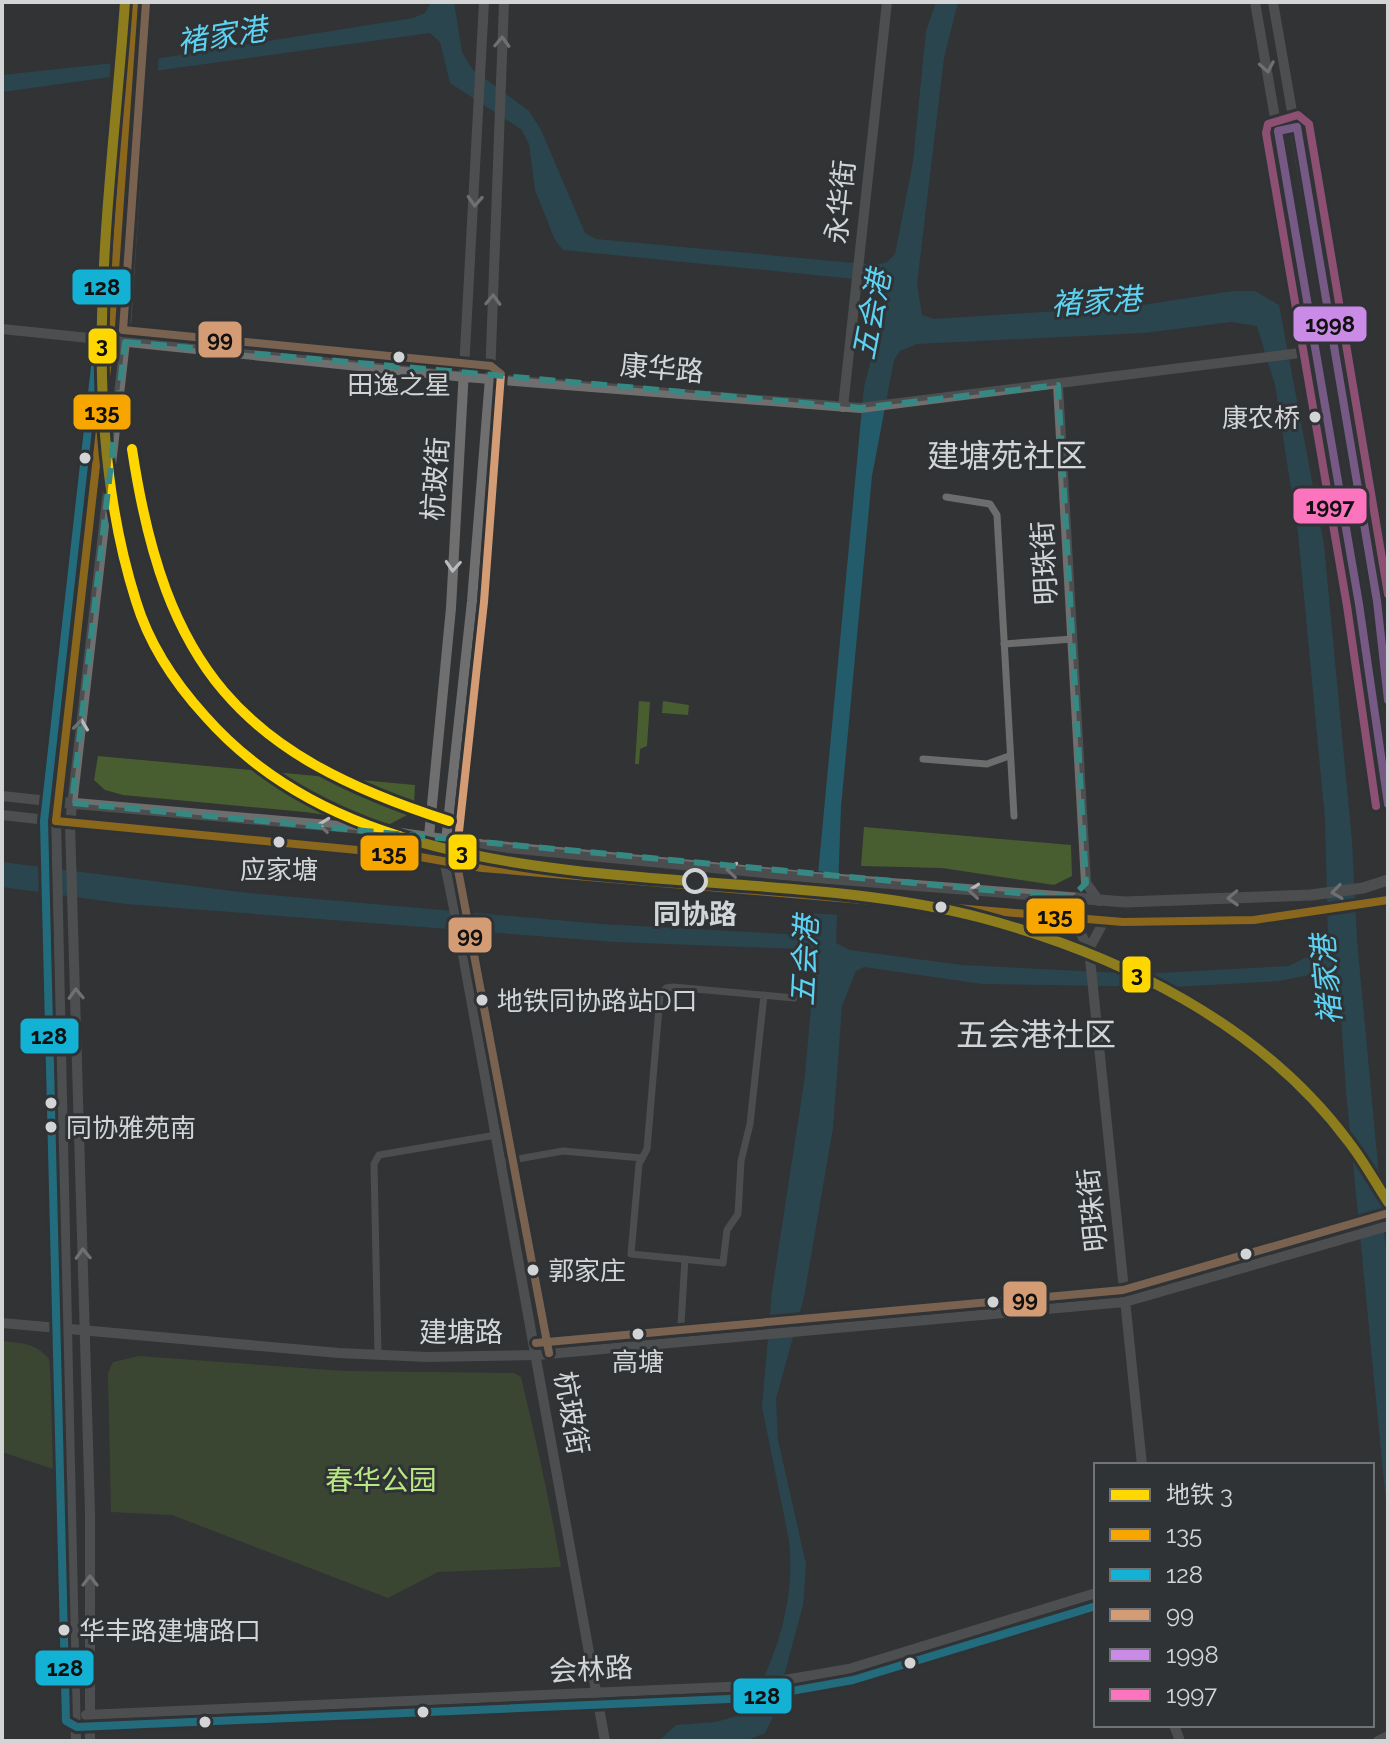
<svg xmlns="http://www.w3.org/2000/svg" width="1390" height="1743" viewBox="0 0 1390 1743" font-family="Raleway,'Noto Sans SC',sans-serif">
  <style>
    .green { fill: #485d30 }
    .water { fill: #235b6b; fill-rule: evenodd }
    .pier { fill: #313335 }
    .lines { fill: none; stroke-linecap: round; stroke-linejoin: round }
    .street { stroke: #6d6d6d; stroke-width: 7 }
    .secondary { stroke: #6f6f70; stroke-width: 10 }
    .primary { stroke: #6d6e6e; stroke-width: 11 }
    .bus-1-casing { stroke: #303336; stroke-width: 14 }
    .bus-2-casing { stroke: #303336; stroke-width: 14 }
    .bus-3-casing { stroke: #303336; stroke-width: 14 }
    .bus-4-casing { stroke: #303336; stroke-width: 14 }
    .bus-5-casing { stroke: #303336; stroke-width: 14 }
    .bus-1 { stroke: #f7a600; stroke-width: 8 }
    .bus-2 { stroke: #13b2d5; stroke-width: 8 }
    .bus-3 { stroke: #d39c74; stroke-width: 8 }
    .bus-4 { stroke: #ca8be6; stroke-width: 8 }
    .bus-5 { stroke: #fc73be; stroke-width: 8 }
    .metro-1-casing { stroke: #303336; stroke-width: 16 }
    .metro-1 { stroke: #ffd700; stroke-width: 10 }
    .oneway { stroke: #babbbc }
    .oneway2 { stroke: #bababc }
    .marked { fill: none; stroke: #368983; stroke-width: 6; stroke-dasharray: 16 10; stroke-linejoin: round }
    .bus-dot { fill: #d3d4d6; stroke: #303336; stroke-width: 3 }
    .stop-dot { fill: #303336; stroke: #d3d4d6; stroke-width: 4 }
    .labels { text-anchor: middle; stroke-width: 6; stroke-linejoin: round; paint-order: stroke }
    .bus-label { font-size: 26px; fill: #d3d4d6; stroke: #303336; text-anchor: start }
    .street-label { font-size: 28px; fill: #d3d4d6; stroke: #303336 }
    .stop-label { font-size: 28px; font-weight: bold; fill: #d3d4d6; stroke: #303336 }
    .park-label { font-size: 28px; fill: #b8e981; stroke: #303336 }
    .water-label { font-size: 30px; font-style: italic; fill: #5dd3f3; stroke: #303336 }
    .quarter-label { font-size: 32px; fill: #d3d4d6; stroke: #303336 }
    .line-badge { stroke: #303336; stroke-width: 3 }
    .pale-badge-label { font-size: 22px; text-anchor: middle; font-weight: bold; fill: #111 }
  </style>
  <rect width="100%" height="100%" fill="#313335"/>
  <g class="green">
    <polygon points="639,701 650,702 647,746 640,749 639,764 635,764"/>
    <polygon points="663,701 689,705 688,715 662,713"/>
    <polygon points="98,756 415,785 414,804 407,815 390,824 305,812 123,795 105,790 94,780"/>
    <polygon points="864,827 1071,845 1072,876 1054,885 942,868 861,866"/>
    <path d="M2,1341C21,1343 36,1343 49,1359L59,1471L2,1452Z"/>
    <path d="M139,1356L344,1371L514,1373L521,1377C536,1440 550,1503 561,1567L438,1572L388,1598L172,1515L111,1512L108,1373L113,1362Z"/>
  </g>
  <path class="water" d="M431,2H454L462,52L472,69L529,111L541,130L585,233L596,239L876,265L887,262L895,254L913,162L926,31L936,2H958L944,58L917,284L922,315L934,319L1136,306L1233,291H1255L1279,305L1324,545L1352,841L1357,940L1388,1273V1523L1346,1091L1339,987L1332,977L1320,973L1279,981L1173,987L982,984L864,967L856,971L842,1006L833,1128L804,1297L776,1399L778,1440L806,1564L803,1605L773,1717L765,1733L750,1739L659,1741L676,1725L716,1722L744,1714C776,1664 796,1599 789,1540L762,1407L772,1291L805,1076L813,982L809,954L800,949L615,942L126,904L2,887V862L248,893L601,924L805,935L813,927L864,387L885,305V293L875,281L563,250L555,240L535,190L529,144L522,130L450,83L440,42L430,33L2,92V75L161,58L413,18L425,13ZM1231,322L1257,326L1275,385L1298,533L1325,819L1328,938L1325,948L1289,966L1140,974L962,965L850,950L836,943L841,807L872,476L894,360L900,351L917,344L1144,333Z"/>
  <g class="pier">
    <polygon points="159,55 157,77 117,82 118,59"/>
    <polygon points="813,871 841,873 839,915 810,913"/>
  </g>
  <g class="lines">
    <g class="street">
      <polyline points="946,497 990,504 997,515 1014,816"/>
      <polyline points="1004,644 1073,639"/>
      <polyline points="923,759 987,764 1009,756"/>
      <polyline points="764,995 750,1124 741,1161 738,1214 727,1230 723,1263 631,1254 639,1164 647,1149 660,996 666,988 673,987 794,998"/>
      <polyline points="501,1162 563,1151 642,1158"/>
      <polyline points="680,1341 685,1259"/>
      <polyline points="378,1355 374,1164 379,1155 496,1135"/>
    </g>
    <g class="secondary">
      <polyline points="484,2 451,608 429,836 444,859 460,938 605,1741"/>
      <polyline points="1255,2 1359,604 1388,804"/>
      <polyline points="1273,2 1377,601 1388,700"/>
      <polyline points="2,329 465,377 860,408 1316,351"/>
      <polyline points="1058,385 1086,883 1099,901"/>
      <polyline points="843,407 887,2"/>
      <polyline points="2,796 58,802"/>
      <polyline points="2,815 56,821"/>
      <polyline points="444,859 472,601 490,378 504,2"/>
      <polyline points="1073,919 1089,949 1142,1465"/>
      <polyline points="1089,949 1104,921"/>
      <polyline points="2,1323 339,1353 427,1357 537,1355 1125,1302 1388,1226"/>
      <polyline points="86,1715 750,1686 849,1669 1096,1593"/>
      <polyline points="1174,1725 1180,1741"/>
      <polyline points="76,1741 56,821 110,341 134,2"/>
      <polyline points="90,1741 90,1513 70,823 125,342 147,2"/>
      <polyline points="1378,1741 1388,1736"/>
    </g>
    <g class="primary">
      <polyline points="58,802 368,829 483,845 809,877 1125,902 1311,895 1363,888 1388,880"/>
      <polyline points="56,821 409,855 482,868 1123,922 1254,920 1388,900"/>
    </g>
    <g class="bus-1-casing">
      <g id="bus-1">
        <polyline points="56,821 409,855 482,868 1123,922 1254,920 1388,900"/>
        <polyline points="56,821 110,341 134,2"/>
      </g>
    </g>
    <g class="bus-2-casing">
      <polyline id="bus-2" points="122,2 98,340 44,821 66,1721 77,1727 752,1698 853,1680 1096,1606"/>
    </g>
    <g class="bus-3-casing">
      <g id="bus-3">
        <polyline points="146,3 123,330 491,366 501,374 484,602 456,859 549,1353"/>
        <polyline points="536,1343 1123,1290 1385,1214"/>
      </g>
    </g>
    <g class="bus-4-casing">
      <polyline id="bus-4" points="1388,700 1377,601 1297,127 1278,131 1359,604 1388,804"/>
    </g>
    <g class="bus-5-casing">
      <polyline id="bus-5" points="1376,806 1347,606 1266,133 1268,124 1298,115 1309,124 1388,594"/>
    </g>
    <use href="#bus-1" class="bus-1"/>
    <use href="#bus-2" class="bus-2"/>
    <use href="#bus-3" class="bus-3"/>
    <use href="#bus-4" class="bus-4"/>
    <use href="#bus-5" class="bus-5"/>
    <g class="metro-1-casing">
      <g id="metro-1">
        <path d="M125,2C111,198 75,409 136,601C149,644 175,683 205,716C388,923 739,853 982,918C1120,955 1261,1024 1348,1141C1363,1160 1375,1182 1388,1202"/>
        <path d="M132,449C165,667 239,754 449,821"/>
      </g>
    </g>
    <use href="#metro-1" class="metro-1"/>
  </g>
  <defs><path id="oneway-chevron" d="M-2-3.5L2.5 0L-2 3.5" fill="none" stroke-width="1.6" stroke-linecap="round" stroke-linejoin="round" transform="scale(2)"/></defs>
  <g class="oneway">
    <use href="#oneway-chevron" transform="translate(502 42) rotate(-88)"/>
    <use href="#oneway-chevron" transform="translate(1267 67) rotate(80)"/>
    <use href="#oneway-chevron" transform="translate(475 201) rotate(93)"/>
    <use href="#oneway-chevron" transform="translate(493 300) rotate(-88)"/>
    <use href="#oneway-chevron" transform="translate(453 566) rotate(94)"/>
    <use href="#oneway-chevron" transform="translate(81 725) rotate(-83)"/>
    <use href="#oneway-chevron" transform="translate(76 994) rotate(-92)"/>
    <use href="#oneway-chevron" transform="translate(83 1254) rotate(-92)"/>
    <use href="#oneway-chevron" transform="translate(90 1581) rotate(-90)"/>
  </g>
  <g class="oneway2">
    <use href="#oneway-chevron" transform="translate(324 825) rotate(-174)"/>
    <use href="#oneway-chevron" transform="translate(732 870) rotate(-175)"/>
    <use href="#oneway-chevron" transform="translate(974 891) rotate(-176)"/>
    <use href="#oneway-chevron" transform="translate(1337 892) rotate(172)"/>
    <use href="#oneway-chevron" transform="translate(1233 898) rotate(178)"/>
  </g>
  <path d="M0 0H1390V1743H0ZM125,342L860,408L1058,385L1086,883L1071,898L72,803Z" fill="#313335" fill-opacity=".55" fill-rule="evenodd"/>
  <path class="marked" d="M125,342L860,408L1058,385L1086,883L1071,898L72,803Z"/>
  <g class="bus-dot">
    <circle cx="399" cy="357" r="7"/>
    <circle cx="1315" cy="417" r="7"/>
    <circle cx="85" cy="458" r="7"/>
    <circle cx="279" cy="842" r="7"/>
    <circle cx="941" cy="907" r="7"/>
    <circle cx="482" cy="1000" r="7"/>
    <circle cx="51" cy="1103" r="7"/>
    <circle cx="51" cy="1127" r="7"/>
    <circle cx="1246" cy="1254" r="7"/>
    <circle cx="533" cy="1270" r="7"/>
    <circle cx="993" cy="1302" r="7"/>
    <circle cx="638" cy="1334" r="7"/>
    <circle cx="64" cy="1630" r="7"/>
    <circle cx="910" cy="1663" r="7"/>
    <circle cx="423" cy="1712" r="7"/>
    <circle cx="205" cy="1722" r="7"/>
  </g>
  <circle class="stop-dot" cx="695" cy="881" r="11"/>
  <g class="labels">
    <g class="bus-label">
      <text x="399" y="394" text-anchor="middle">田逸之星</text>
      <text x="1300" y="427" text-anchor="end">康农桥</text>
      <text x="279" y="879" text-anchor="middle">应家塘</text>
      <text x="497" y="1010">地铁同协路站D口</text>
      <text x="66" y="1137">同协雅苑南</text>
      <text x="548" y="1280">郭家庄</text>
      <text x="638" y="1371" text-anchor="middle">高塘</text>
      <text x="79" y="1640">华丰路建塘路口</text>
    </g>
    <g class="street-label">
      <text transform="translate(840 202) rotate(-84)" y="10">永华街</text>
      <text transform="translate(662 368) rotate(5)" y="10">康华路</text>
      <text transform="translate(435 479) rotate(-86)" y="10">杭玻街</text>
      <text transform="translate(1044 563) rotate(-93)" y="10">明珠街</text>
      <text transform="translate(1092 1210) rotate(-96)" y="10">明珠街</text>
      <text x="461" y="1342">建塘路</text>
      <text transform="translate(572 1413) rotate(80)" y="10">杭玻街</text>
      <text transform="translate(591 1669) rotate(-3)" y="10">会林路</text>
    </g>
    <g class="stop-label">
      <text x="695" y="924">同协路</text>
    </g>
    <g class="park-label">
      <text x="381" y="1490">春华公园</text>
    </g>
    <g class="water-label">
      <text transform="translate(222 36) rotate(-9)" y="10">褚家港</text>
      <text transform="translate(1096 302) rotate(-4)" y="10">褚家港</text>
      <text transform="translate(872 315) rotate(-79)" y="10">五会港</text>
      <text transform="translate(805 961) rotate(-87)" y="10">五会港</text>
      <text transform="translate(1327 980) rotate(-95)" y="10">褚家港</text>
    </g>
    <g class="quarter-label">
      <text x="1007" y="467">建塘苑社区</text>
      <text x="1036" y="1046">五会港社区</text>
    </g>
  </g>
  <g class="line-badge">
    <rect x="71" y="268" width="61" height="38" rx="8" fill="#13b2d5"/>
    <rect x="1292" y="305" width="76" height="38" rx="8" fill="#ca8be6"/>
    <rect x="197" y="320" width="46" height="39" rx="8" fill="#d39c74"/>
    <rect x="87" y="327" width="31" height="38" rx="8" fill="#ffd700"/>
    <rect x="72" y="393" width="60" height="38" rx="8" fill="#f7a600"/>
    <rect x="1292" y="487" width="76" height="38" rx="8" fill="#fc73be"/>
    <rect x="447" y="833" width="31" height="38" rx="8" fill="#ffd700"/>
    <rect x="359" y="834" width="61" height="38" rx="8" fill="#f7a600"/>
    <rect x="1025" y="897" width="61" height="38" rx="8" fill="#f7a600"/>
    <rect x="447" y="916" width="46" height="38" rx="8" fill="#d39c74"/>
    <rect x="1121" y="955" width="31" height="39" rx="8" fill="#ffd700"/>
    <rect x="19" y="1017" width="61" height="38" rx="8" fill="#13b2d5"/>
    <rect x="1002" y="1280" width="46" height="38" rx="8" fill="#d39c74"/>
    <rect x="34" y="1649" width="61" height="38" rx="8" fill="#13b2d5"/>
    <rect x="732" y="1677" width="61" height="38" rx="8" fill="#13b2d5"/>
  </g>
  <g class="pale-badge-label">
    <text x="102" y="295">128</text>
    <text x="1330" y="332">1998</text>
    <text x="220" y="347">99</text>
    <text x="102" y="353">3</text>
    <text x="102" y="420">135</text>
    <text x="1330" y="514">1997</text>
    <text x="462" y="860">3</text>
    <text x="389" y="861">135</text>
    <text x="1055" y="924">135</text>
    <text x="470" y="943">99</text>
    <text x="1137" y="982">3</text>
    <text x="49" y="1044">128</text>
    <text x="1025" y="1307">99</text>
    <text x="65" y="1676">128</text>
    <text x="762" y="1704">128</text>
  </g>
  <rect width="1390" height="1743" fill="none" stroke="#d3d4d6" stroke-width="8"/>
  <rect x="1094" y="1463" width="280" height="264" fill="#303336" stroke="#717376" stroke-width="2"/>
  <rect x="1110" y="1489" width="40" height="12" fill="#ffd700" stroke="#717376" stroke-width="2"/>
  <text x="1166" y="1503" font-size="24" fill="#d3d4d6">地铁 3</text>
  <rect x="1110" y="1529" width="40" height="12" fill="#f7a600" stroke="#717376" stroke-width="2"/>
  <text x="1166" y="1543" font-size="24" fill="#d3d4d6">135</text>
  <rect x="1110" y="1569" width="40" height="12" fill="#13b2d5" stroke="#717376" stroke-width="2"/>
  <text x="1166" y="1583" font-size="24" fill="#d3d4d6">128</text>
  <rect x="1110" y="1609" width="40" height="12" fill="#d39c74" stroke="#717376" stroke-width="2"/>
  <text x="1166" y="1623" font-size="24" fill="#d3d4d6">99</text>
  <rect x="1110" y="1649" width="40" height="12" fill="#ca8be6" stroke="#717376" stroke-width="2"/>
  <text x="1166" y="1663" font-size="24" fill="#d3d4d6">1998</text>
  <rect x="1110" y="1689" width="40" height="12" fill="#fc73be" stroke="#717376" stroke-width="2"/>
  <text x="1166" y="1703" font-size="24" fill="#d3d4d6">1997</text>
</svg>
